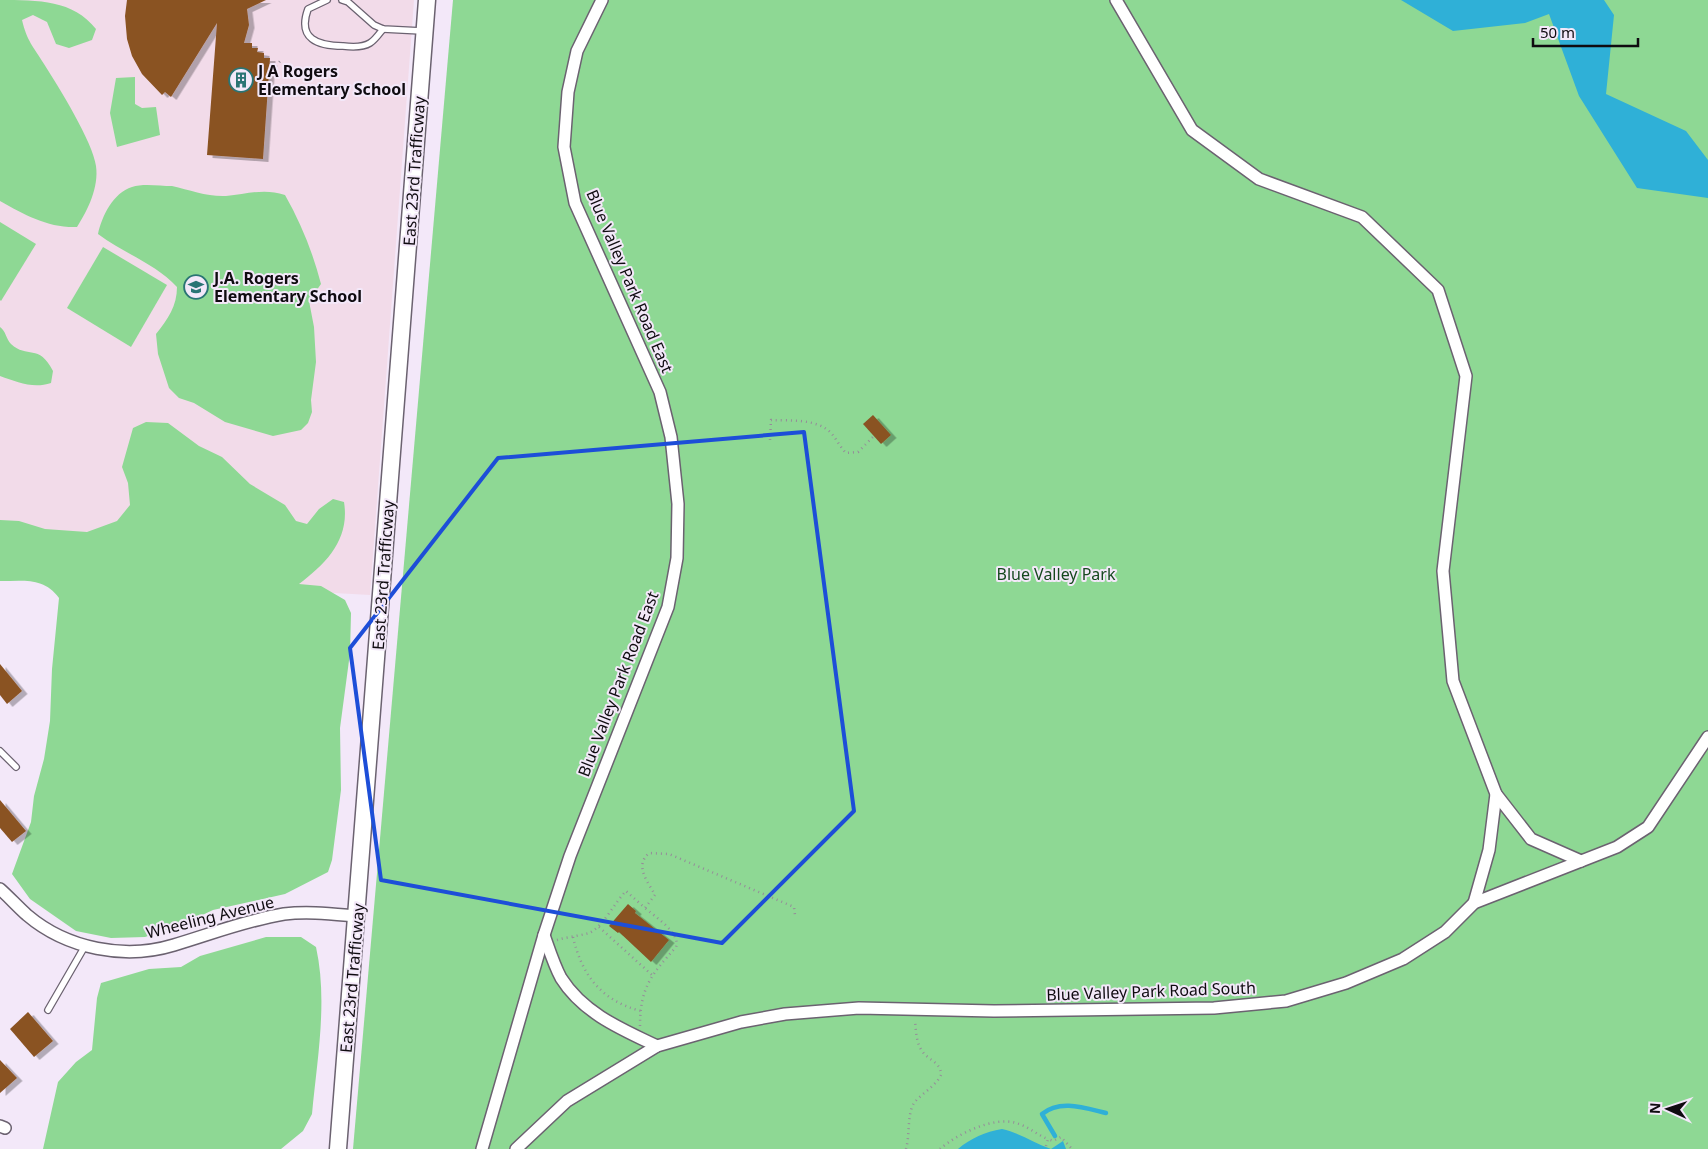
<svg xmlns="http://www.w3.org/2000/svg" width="1708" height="1149" viewBox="0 0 1708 1149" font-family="'Noto Sans',sans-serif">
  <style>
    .education { fill: #f2dbe9 }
    .green { fill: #8ed894 }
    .water { fill: #2fb0d7 }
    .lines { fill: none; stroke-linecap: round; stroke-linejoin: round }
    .stream { stroke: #2fb0d7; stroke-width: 4.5 }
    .building { fill: #8a5223; filter: url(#shadow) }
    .service-casing { stroke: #6b6270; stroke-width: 8 }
    .minor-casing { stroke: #6b6270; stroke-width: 14 }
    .secondary-casing { stroke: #6b6270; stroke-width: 19 }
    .path { stroke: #958d99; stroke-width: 2.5; stroke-dasharray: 1 4; stroke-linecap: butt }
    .service { stroke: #fff; stroke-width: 5.5 }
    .minor { stroke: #fff; stroke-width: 11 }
    .secondary { stroke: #fff; stroke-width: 16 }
    .marked { fill: none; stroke: #1d4ed8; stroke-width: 4; stroke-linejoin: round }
    .labels { text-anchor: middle; stroke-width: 4; stroke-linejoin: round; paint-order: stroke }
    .poi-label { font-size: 16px; font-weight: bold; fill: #0f0b10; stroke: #f3e8f9; text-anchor: start }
    .street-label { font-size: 16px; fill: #0f0b10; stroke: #f3e8f9 }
    .park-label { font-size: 16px; fill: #15491e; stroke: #f3e8f9 }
  </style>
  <defs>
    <filter id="shadow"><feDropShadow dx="5.5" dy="3" stdDeviation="0" flood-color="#0004"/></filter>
  </defs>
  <rect width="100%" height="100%" fill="#f3e8f9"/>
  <polygon class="education" points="0,0 414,0 370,595 0,574"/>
  <g class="green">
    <path d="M0,0C39,0 73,0 96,29L92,40L69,48L56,44L47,22L33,15L22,20C27,41 33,46 44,64C58,86 93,142 96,166C99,187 88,210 77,227C48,228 25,215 0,201Z"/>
    <polygon points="453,0 1708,0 1708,1149 353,1149"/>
    <polygon points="135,77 135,104 142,108 156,107 160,135 117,147 110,113 116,78"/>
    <path d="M172,186C190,190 208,197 226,196C248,194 264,188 285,195C301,223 313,253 321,284L309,301L314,327L316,362L311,400L312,412L308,423L301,430L273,436L225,422L194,403L179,398L169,388L158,354L156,334C168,319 177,306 177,287C156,264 123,253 98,234C102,216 113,193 132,187C143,183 160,186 172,186Z"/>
    <polygon points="0,222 36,244 1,301 0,300"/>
    <polygon points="103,247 167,285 131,347 67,308"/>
    <path d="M0,327C6,331 6,339 11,344C27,359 39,343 53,371L51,383C33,389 17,382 0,376Z"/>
    <path d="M146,422L168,423L199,446L222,457L250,484L285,505L296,521L307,524L319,509L333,499L344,502C350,539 327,563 299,584L321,586L345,600L351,613L350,653L340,728L341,790L332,860L328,872L285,894L213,910L179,926L145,937L111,938L76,931L30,899L12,874L31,822L34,796L44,759L50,721L52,669L59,598C44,577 24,581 0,581V520L19,521L45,529L87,532L117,521L130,505L128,483L122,467L133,428Z"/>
    <path d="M266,937H301L316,947C328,1001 317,1060 312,1114L303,1131L281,1149H43L58,1082L76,1062L92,1050L97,998L101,983L149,969L181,967L200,956Z"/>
  </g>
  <g class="water">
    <polygon points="1401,0 1604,0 1614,15 1606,94 1686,131 1708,160 1708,198 1637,188 1579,96 1549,14 1525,23 1453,31"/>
    <path d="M1002,1129C1020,1133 1034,1143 1051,1149L1063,1141L1066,1149H958C971,1138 985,1132 1002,1129Z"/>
  </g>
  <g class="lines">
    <path class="stream" d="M1055,1136L1042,1114C1060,1099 1085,1108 1106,1113"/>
  </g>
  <g class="building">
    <polygon points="127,0 266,0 247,9 249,25 244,43 252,43 252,48 258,48 257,52 264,53 264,58 270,58 263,159 207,155 217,23 171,97 165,92 162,95 142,74 132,56 127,39 125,16"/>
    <polygon points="873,415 891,435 881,444 863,424"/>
    <polygon points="0,664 22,691 7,704 0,695"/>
    <polygon points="0,800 26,831 12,842 0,828"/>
    <polygon points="628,904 636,911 635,913 669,940 651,962 619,932 618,933 609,926"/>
    <polygon points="28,1012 53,1041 34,1057 10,1029"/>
    <polygon points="0,1060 17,1078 0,1093"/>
  </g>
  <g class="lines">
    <g class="service-casing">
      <g id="service">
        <path d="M327,0L308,9C297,39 318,46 343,46C351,47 362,48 370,43C375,40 379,34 383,29"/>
        <polyline points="342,0 348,2 374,25 383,29 422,31"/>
        <polyline points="0,751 16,767"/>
        <polyline points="48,1010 85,946"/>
      </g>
    </g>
    <g class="minor-casing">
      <g id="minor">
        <polyline points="1116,0 1192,130 1259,179 1362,217 1438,290 1466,376 1443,571 1453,681 1496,794 1489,850 1474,903"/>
        <polyline points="1496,794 1531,839 1581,861"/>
        <path d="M0,889C9,897 18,907 27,915C67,949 125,960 174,945C211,934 247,920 284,914C308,911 333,914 357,916"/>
        <path d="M544,935C549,949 554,965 561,978C583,1013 621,1029 657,1046"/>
        <polyline points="0,1126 5,1128"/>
        <polyline points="482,1149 544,935 570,856 668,607 677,558 678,504 671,437 660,392 575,203 564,147 568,92 577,51 602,0"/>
        <polyline points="516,1149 567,1101 657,1046 741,1022 785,1014 859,1008 994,1011 1214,1008 1286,1001 1346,983 1403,959 1445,932 1474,903 1617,847 1648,827 1708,737"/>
      </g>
    </g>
    <g class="secondary-casing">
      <polyline id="secondary" points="338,1149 427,0"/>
    </g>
    <g class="path">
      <polyline points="276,66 281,60"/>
      <path d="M770,440L771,420C790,421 818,418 832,434C837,440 840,447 846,453L858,452L874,436"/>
      <polyline points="599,927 652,975"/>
      <path d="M573,937C582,976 602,1001 641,1011"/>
      <path d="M557,940C567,937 579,936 589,933C602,928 615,902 626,891L645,908L655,895C648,882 634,866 649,853L669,854L794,907L795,915"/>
      <path d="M640,1026C640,987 652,974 676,947C681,933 654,916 645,908"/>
      <polyline points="1046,1146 1048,1139 1053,1141 1061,1137 1072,1149"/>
      <path d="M906,1149C910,1135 907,1114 914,1103C922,1093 935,1087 941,1075C941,1062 929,1061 922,1051C916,1042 916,1031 915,1020"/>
      <path d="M940,1149C957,1134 994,1116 1016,1123C1028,1126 1037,1135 1048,1139"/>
    </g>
    <use href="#service" class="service"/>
    <use href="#minor" class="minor"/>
    <use href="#secondary" class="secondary"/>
  </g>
  <path class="marked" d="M804,432L854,811L722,943L381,880L350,648L498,458Z"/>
  <defs>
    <g id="building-ring" transform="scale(1.25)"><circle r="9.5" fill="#f3e8f9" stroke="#2a7474" stroke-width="1.5"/><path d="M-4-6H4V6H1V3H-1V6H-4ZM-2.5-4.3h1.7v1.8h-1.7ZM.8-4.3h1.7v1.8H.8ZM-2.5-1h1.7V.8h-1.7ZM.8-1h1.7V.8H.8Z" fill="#2a7474"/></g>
    <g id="school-ring" transform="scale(1.25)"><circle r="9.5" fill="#f3e8f9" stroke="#2a7474" stroke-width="1.5"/><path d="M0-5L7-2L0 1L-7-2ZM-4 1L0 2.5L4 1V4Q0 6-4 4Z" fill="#2a7474"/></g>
  </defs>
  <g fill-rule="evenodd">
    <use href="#building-ring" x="241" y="80"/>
    <use href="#school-ring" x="196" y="287"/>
  </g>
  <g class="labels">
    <g class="poi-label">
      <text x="258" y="77">J A Rogers<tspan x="258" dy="18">Elementary School</tspan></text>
      <text x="214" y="284">J.A. Rogers<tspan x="214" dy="18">Elementary School</tspan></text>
    </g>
    <g class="street-label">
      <text transform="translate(414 171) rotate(-86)" y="6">East 23rd Trafficway</text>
      <text transform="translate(630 281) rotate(67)" y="6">Blue Valley Park Road East</text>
      <text transform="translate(383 575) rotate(-86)" y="6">East 23rd Trafficway</text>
      <text transform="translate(618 684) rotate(-69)" y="6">Blue Valley Park Road East</text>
      <text transform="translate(210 917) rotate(-14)" y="6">Wheeling Avenue</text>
      <text transform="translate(352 978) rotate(-85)" y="6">East 23rd Trafficway</text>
      <text transform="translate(1151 991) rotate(-2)" y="6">Blue Valley Park Road South</text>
    </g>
    <g class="park-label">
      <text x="1056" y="580">Blue Valley Park</text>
    </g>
  </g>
  <g transform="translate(1668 1109) rotate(273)" stroke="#f3e8f9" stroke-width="4" paint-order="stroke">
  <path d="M0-4L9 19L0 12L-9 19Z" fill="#0f0b10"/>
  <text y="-8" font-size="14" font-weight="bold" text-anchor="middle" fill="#0f0b10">N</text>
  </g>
  <path d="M1533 38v8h105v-8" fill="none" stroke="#0f0b10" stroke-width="2.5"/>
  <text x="1540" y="38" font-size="15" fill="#0f0b10" stroke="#f3e8f9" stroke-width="4" paint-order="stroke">50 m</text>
</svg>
